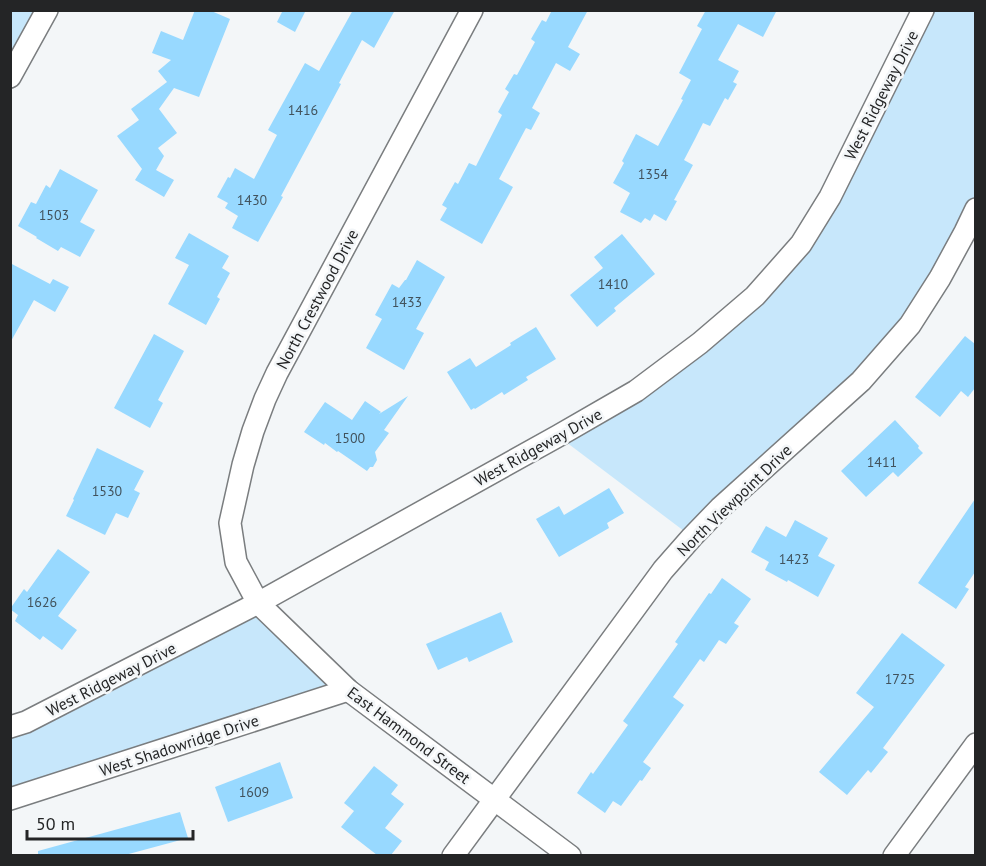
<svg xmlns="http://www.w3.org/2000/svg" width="986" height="866" viewBox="0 0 986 866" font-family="'PT Sans',sans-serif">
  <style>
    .green { fill: #c7e7fb }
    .building { fill: #98d9ff }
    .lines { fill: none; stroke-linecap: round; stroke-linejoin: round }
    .minor-casing { stroke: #7a7d7f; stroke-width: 24 }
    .minor { stroke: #fff; stroke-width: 21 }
    .labels { text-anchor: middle; stroke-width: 5; stroke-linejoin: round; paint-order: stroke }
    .number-label { font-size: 14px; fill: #41525c }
    .street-label { font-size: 16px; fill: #242526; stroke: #f3f6f8 }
  </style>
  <rect width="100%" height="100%" fill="#f3f6f8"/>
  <g class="green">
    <polygon points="11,11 47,11 11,77"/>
    <polygon points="923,11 975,11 975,209 910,324 692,537 558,436 636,391 801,244"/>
    <polygon points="258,603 348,690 11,799 11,727"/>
  </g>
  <g class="building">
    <polygon points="195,10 209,10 230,19 199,97 174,88 159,109 177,133 158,148 164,156 156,170 174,180 164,197 135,180 142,169 117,136 139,120 131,109 167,82 158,71 171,60 152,53 161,31 183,40"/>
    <polygon points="283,10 306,10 295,32 277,22"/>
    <polygon points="353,10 395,10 374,48 362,40 339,83 341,84 281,196 283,197 258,242 232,228 238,216 225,208 228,203 217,197 228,177 230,178 235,168 254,179 277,135 268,130 305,63 319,71"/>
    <polygon points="552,10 588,10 568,47 580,54 570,71 556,63 532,108 540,113 531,130 526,128 499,179 513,187 482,244 440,220 447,208 442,205 455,182 458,184 469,163 476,166 502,115 498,112 509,92 505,89 514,74 517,75 535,42 531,39 542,20 546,22"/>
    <polygon points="706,10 777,10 763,37 738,24 718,60 739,71 733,82 737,84 728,100 725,98 710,126 703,123 695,139 684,160 693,165 674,200 677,201 666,221 654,214 650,221 645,218 641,223 620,212 630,193 613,183 624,163 622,161 636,134 658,146 683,100 681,99 691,80 679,73 702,29 697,26"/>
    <polygon points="60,169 98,190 80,222 95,230 80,257 61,247 58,251 36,238 37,237 18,226 31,202 36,204 46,185 50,188"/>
    <polygon points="189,233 229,256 222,268 230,273 217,297 220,299 206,325 168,304 189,265 175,258"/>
    <polygon points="622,234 655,274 614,308 616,311 597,327 570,295 603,268 594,257"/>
    <polygon points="417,260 445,277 416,329 424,333 404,370 366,348 382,319 375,315 392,284 399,288 405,280 406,280"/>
    <polygon points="10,263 50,284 53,279 69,287 55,312 34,300 10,343"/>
    <polygon points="536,327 556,359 526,377 528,380 504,395 502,392 475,409 474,408 471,410 447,372 470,358 476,367 511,345 510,343"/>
    <polygon points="154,334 184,351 158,400 163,403 150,428 114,408"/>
    <polygon points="965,336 975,344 975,388 968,397 961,391 940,417 915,397"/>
    <polygon points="408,396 384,430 389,433 375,452 377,460 373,467 370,467 367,471 338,451 337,452 325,443 324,445 304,432 325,402 352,420 365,401 381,412 379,414"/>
    <polygon points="895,420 919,446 918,448 923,453 898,477 893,472 866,497 841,471"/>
    <polygon points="97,448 144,471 134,490 140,493 128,518 116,513 105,535 66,516 74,500 73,499"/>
    <polygon points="609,488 624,513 607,523 609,528 559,557 536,519 559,506 564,515"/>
    <polygon points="975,499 975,572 965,587 969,589 956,609 918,583"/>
    <polygon points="795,520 828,538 818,556 835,565 818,597 788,580 787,582 765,570 769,562 751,552 766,526 786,537"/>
    <polygon points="58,549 90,572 58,616 77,630 62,650 43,636 40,640 15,621 18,615 10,609 24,589 27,592"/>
    <polygon points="722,578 751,599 734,623 739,626 726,644 719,640 704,662 700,659 673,697 684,705 643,762 651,768 642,781 640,780 621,806 613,801 605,813 577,793 591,772 593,774 628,725 623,721 678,644 675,642 693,616 709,593 711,594"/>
    <polygon points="501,612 513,642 469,662 467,657 438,670 426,644"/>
    <polygon points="902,633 945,665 883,748 888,752 871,773 868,770 847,795 819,772 874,707 856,693"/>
    <polygon points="280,762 293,798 228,822 215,787"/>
    <polygon points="374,766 398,785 391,794 404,804 385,828 402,841 391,855 377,855 341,827 354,811 344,803"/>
    <polygon points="180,812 188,838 125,855 38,855 38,851"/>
  </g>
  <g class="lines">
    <g class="minor-casing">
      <g id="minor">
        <polyline points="472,10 277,373 265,399 253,431 243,465 230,523 236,562 258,603 348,690 570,856"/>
        <polyline points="10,77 47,10"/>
        <polyline points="10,727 26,722 258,603 558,436 636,391 700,343 755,296 801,244 830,197 923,10"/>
        <polyline points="10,799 348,690"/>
        <polyline points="453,856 663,570 692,537 720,508 861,381 910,325 940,278 965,232 976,209"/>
        <polyline points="894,856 976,744"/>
      </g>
    </g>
    <use href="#minor" class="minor"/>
  </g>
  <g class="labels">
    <g class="number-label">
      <text x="303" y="115">1416</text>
      <text x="653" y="179">1354</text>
      <text x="252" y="205">1430</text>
      <text x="54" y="220">1503</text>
      <text x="613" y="289">1410</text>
      <text x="407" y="307">1433</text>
      <text x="350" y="443">1500</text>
      <text x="882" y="467">1411</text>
      <text x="107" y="496">1530</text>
      <text x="794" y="564">1423</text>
      <text x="42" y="607">1626</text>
      <text x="900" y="684">1725</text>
      <text x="254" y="797">1609</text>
    </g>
    <g class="street-label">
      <text transform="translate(881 95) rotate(-63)" y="6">West Ridgeway Drive</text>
      <text transform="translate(317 299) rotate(-62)" y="6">North Crestwood Drive</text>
      <text transform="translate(538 447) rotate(-29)" y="6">West Ridgeway Drive</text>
      <text transform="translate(734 500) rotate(-44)" y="6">North Viewpoint Drive</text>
      <text transform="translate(111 679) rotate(-27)" y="6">West Ridgeway Drive</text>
      <text transform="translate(409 735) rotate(37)" y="6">East Hammond Street</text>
      <text transform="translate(179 745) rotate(-18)" y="6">West Shadowridge Drive</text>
    </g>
  </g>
  <rect width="986" height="866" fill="none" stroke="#242526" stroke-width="24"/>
  <path d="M27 830v9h166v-9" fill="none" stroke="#242526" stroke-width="3"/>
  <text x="36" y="830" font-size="18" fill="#242526" stroke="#f3f6f8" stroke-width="4.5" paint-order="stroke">50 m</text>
</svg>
